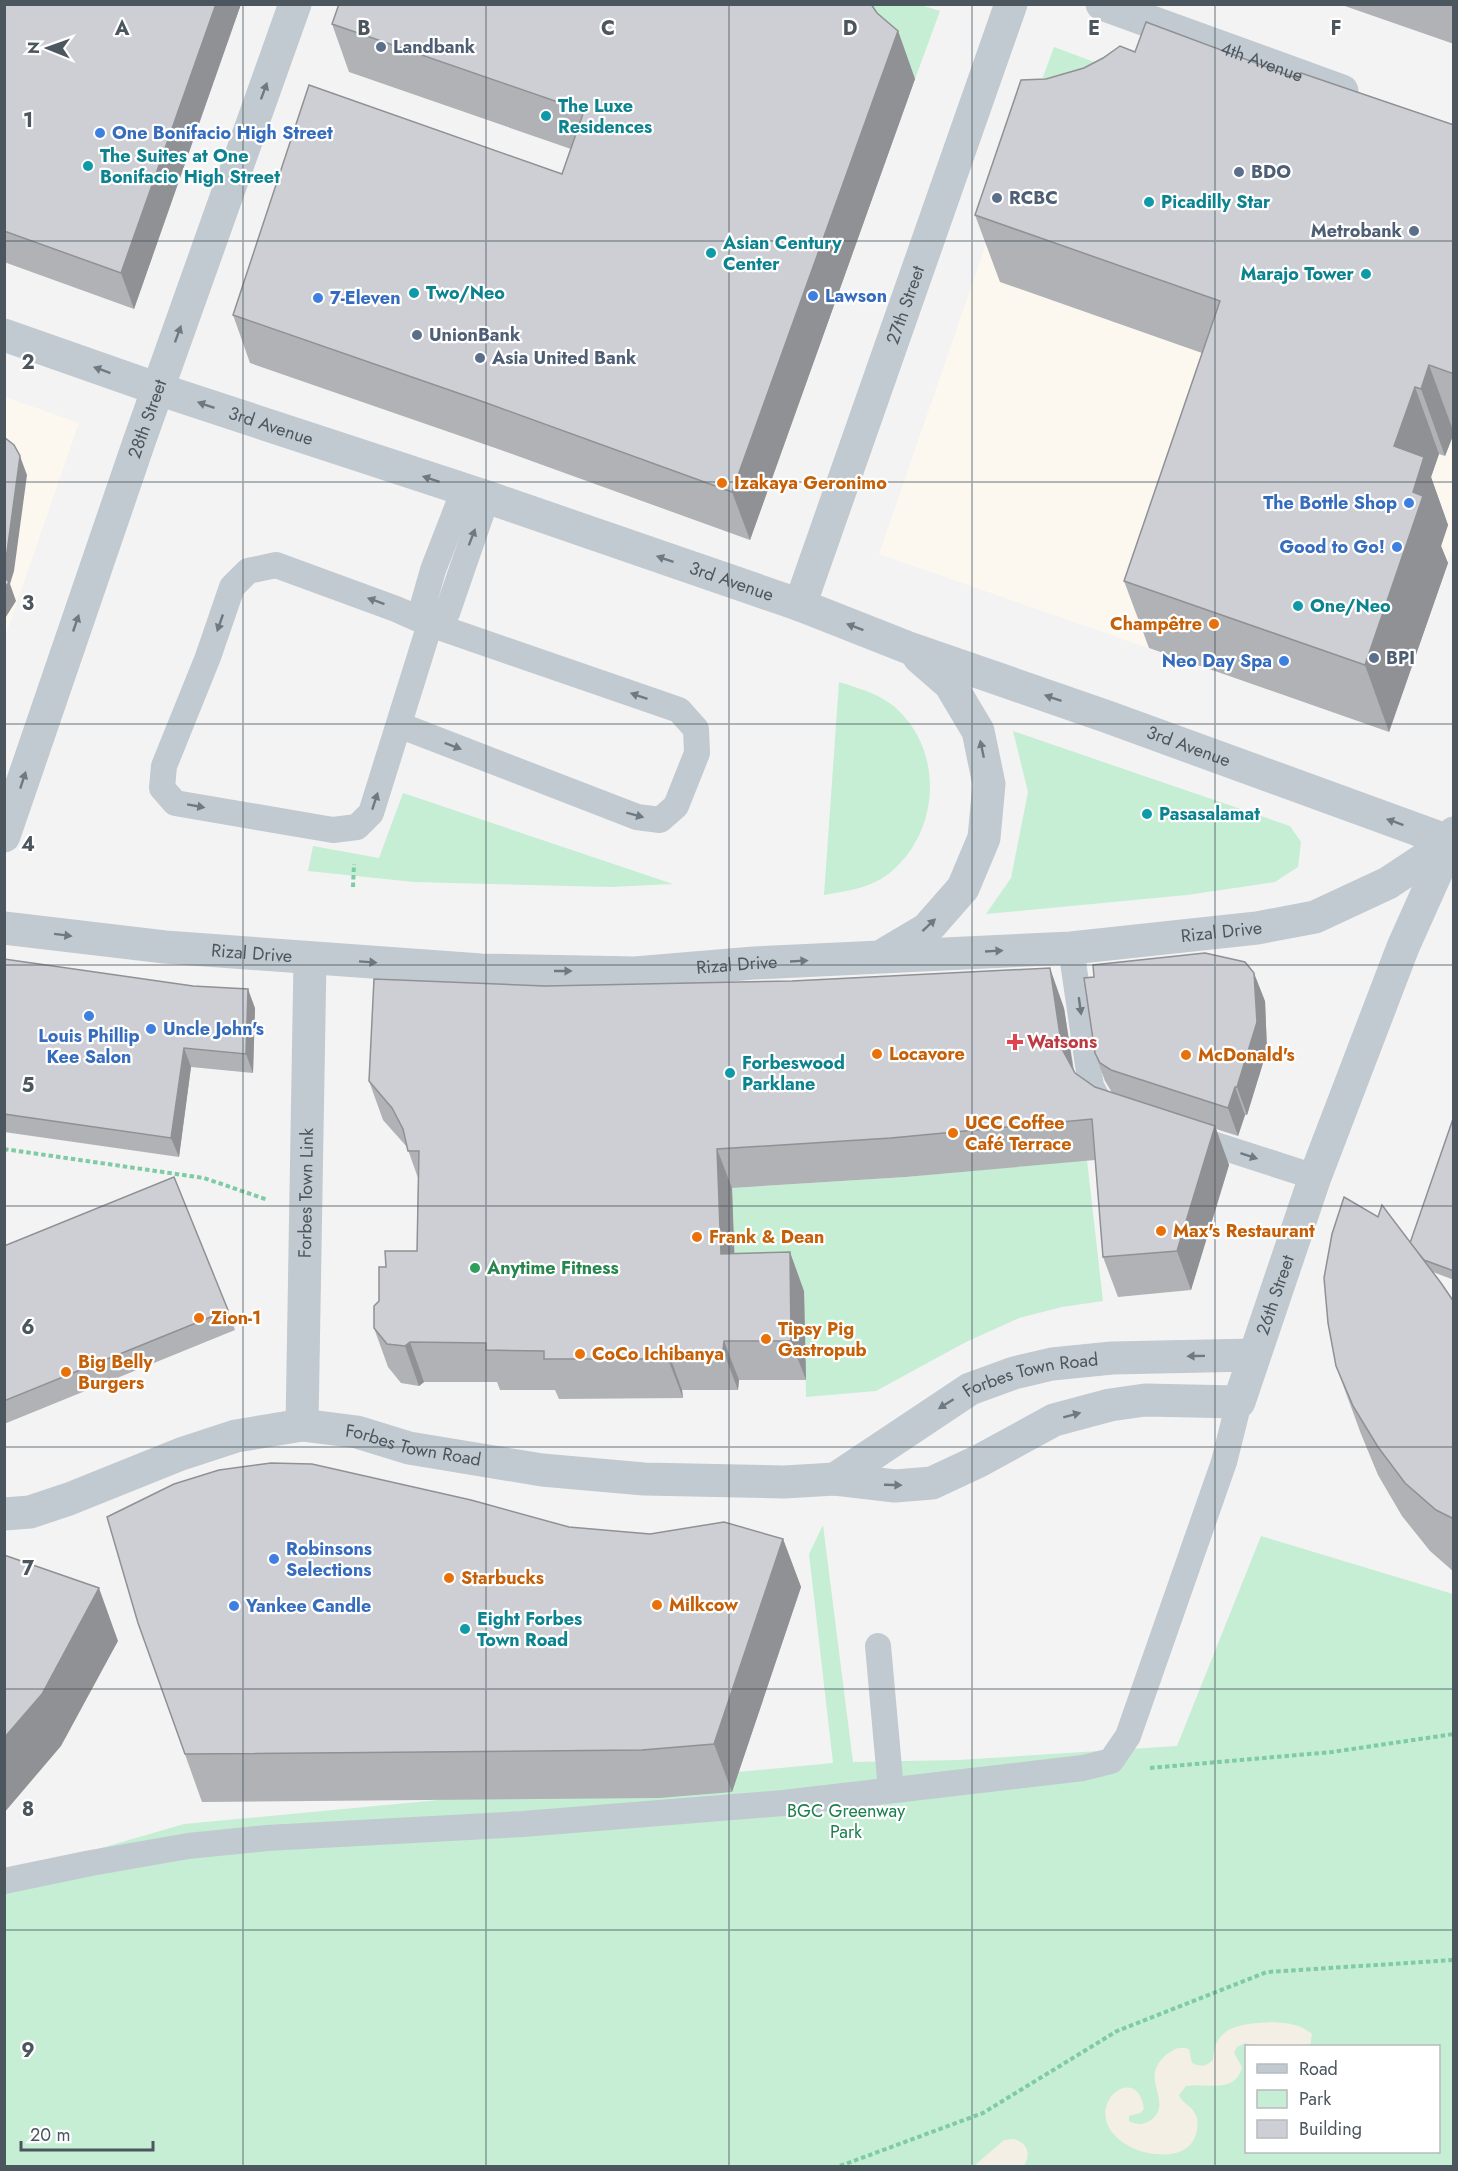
<svg xmlns="http://www.w3.org/2000/svg" width="1458" height="2171" viewBox="0 0 1458 2171" font-family="Jost,sans-serif">
  <style>
    .commercial { fill: #fcf8ef }
    .green { fill: #c5eed4; fill-rule: evenodd }
    .sand { fill: #f4efe5 }
    .lines { fill: none; stroke-linecap: round; stroke-linejoin: round }
    .path { stroke: #7ecba4; stroke-width: 4; stroke-dasharray: 4.5 3; stroke-linecap: butt }
    .service { stroke: #c1cad0; stroke-width: 26 }
    .minor { stroke: #c1cad0; stroke-width: 33 }
    .wall { fill: #b0b2b6 }
    .shaded-wall { fill: #909194 }
    .building { fill: #cdcfd4; stroke: #909194; stroke-width: 1.5 }
    .oneway { fill: #6e7981 }
    .grid { fill: none; stroke: #4b565f; stroke-width: 1.5; stroke-opacity: 0.55 }
    .service-dot { fill: #5c6f8a; stroke: #fff; stroke-width: 2 }
    .culture-dot { fill: #0f9aa8; stroke: #fff; stroke-width: 2 }
    .shop-dot { fill: #3f7fe0; stroke: #fff; stroke-width: 2 }
    .food-dot { fill: #e8710a; stroke: #fff; stroke-width: 2 }
    .health-dot { fill: #e0444e; stroke: #fff; stroke-width: 2 }
    .leisure-dot { fill: #2e9e5b; stroke: #fff; stroke-width: 2 }
    .labels { text-anchor: middle; stroke-width: 4.5; stroke-linejoin: round; paint-order: stroke }
    .service-label { font-size: 18px; font-weight: bold; fill: #4e5e75; stroke: #fff; text-anchor: start }
    .street-label { font-size: 18px; fill: #4b565f; stroke: #fff }
    .culture-label { font-size: 18px; font-weight: bold; fill: #0d838f; stroke: #fff; text-anchor: start }
    .shop-label { font-size: 18px; font-weight: bold; fill: #366cbe; stroke: #fff; text-anchor: start }
    .food-label { font-size: 18px; font-weight: bold; fill: #c56008; stroke: #fff; text-anchor: start }
    .health-label { font-size: 18px; font-weight: bold; fill: #be3a42; stroke: #fff; text-anchor: start }
    .leisure-label { font-size: 18px; font-weight: bold; fill: #27864d; stroke: #fff; text-anchor: start }
    .park-label { font-size: 18px; fill: #1d7f4d; stroke: #fff }
    .grid-label { font-size: 20px; text-anchor: middle; font-weight: bold; fill: #4b565f; stroke: #fff; stroke-width: 4.5; stroke-linejoin: round; paint-order: stroke }
  </style>
  <rect width="100%" height="100%" fill="#f4f3f3"/>
  <g class="commercial">
    <polygon points="1023,137 1453,185 1453,546 1389,732 879,554"/>
    <polygon points="5,397 79,423 5,637"/>
  </g>
  <g class="green">
    <polygon points="868,5 921,5 940,11 915,79 895,61"/>
    <polygon points="1054,47 1121,72 1028,118"/>
    <path d="M839,682C861,689 884,695 900,712C944,756 938,832 892,871C873,888 847,891 824,895Z"/>
    <polygon points="1013,731 1290,826 1301,842 1298,867 1275,882 1187,895 986,914 1011,878 1028,792"/>
    <polygon points="403,793 673,884 611,887 414,882 308,871 313,846 379,858"/>
    <polygon points="1087,1160 1103,1301 1062,1307 1019,1318 966,1342 876,1391 806,1397 804,1292 736,1294 732,1188 906,1177"/>
    <path d="M823,1525L853,1762L958,1760L1177,1746L1261,1536L1453,1594V2166H5V1876L184,1824L833,1763L809,1554ZM1246,2046H1438V2152H1246Z"/>
  </g>
  <g class="sand">
    <path d="M1272,2022C1288,2023 1300,2024 1312,2034L1310,2046H1255L1245,2043L1237,2047L1234,2053L1242,2067C1235,2095 1206,2082 1186,2086L1179,2095C1182,2103 1190,2105 1194,2112C1198,2117 1198,2124 1197,2130C1193,2152 1174,2156 1155,2154C1143,2153 1130,2148 1121,2141C1078,2108 1137,2059 1144,2109L1140,2113L1129,2116V2121C1137,2125 1143,2125 1151,2120C1169,2106 1152,2089 1155,2072C1157,2063 1164,2055 1172,2051C1177,2047 1183,2047 1189,2049L1192,2063C1201,2067 1206,2067 1213,2060C1214,2024 1244,2024 1272,2022Z"/>
    <path d="M1014,2139C1028,2143 1031,2154 1024,2166H974L1004,2140Z"/>
  </g>
  <g class="lines">
    <g class="path">
      <polyline points="353,887 354,864"/>
      <polyline points="4,1149 204,1178 268,1200"/>
      <polyline points="1150,1768 1332,1752 1454,1734"/>
      <polyline points="840,2166 983,2113 1117,2031 1267,1972 1454,1960"/>
    </g>
    <g class="service">
      <polyline points="430,624 447,613 487,497"/>
      <polyline points="399,725 637,817 660,820 676,806 697,753 696,729 679,710 430,624 396,609 276,565 248,571 232,587 208,657 164,766 162,788 175,803 333,830 357,827 371,813 430,624 423,605 433,570 464,490"/>
      <polyline points="1071,948 1091,1086 1099,1101 1111,1109"/>
      <polyline points="1191,1137 1315,1177"/>
      <polyline points="878,1646 891,1790"/>
      <polyline points="4,1881 91,1863 188,1846 267,1838 523,1824 783,1803 1083,1768 1111,1761 1128,1736 1224,1462 1239,1402"/>
    </g>
    <g class="minor">
      <path id="s1" d="M1102,4L1342,91"/>
      <path id="s2" d="M4,335L158,389L487,497L800,605L909,648L1108,717L1454,843"/>
      <path id="s3" d="M800,605L1011,4"/>
      <path id="s4" d="M4,836L140,439L295,4"/>
      <path id="s5" d="M4,928L165,947L481,970L635,973L754,963L1071,948L1257,928L1315,917L1388,883L1450,842"/>
      <polyline points="885,954 927,929 963,888 984,838 989,784 978,731 950,684 919,657"/>
      <path id="s6" d="M302,1425L310,959"/>
      <path id="s7" d="M835,1479L970,1389L1014,1373L1052,1364L1112,1358L1254,1355"/>
      <path id="s8" d="M4,1514L30,1512L69,1499L181,1454L236,1436L302,1425L357,1432L409,1448L542,1470L644,1479L784,1482L835,1479L895,1486L932,1483L979,1461L1054,1420L1110,1405L1145,1400L1239,1402L1315,1177L1403,947L1454,833"/>
    </g>
  </g>
  <g class="wall">
    <polygon points="4,4 241,4 134,309 4,262"/>
    <polygon points="1339,4 1454,4 1454,44"/>
    <polygon points="877,13 898,31 915,79 750,540 498,449 250,363 233,315 562,174 571,149 349,72 332,24"/>
    <polygon points="1135,52 1299,79 1454,125 1454,433 1445,456 1439,454 1431,477 1448,525 1441,546 1448,563 1389,732 1149,648 1124,581 1202,353 1000,282 975,215 1046,79"/>
    <polygon points="4,959 255,1008 253,1073 191,1067 179,1157 4,1132"/>
    <polygon points="1265,1001 1267,1050 1247,1115 1245,1115 1238,1136 1216,1129 1229,1165 1191,1290 1118,1297 1103,1257 1095,1160 906,1177 732,1188 734,1254 804,1291 806,1380 739,1380 738,1390 682,1390 683,1398 559,1399 555,1390 500,1390 497,1382 424,1382 419,1386 401,1383 388,1367 374,1328 386,1267 417,1251 418,1178 407,1147 383,1120 369,1081 1064,1008 1074,1070 1075,1073 1095,1087 1113,1093 1111,1091 1105,1081 1095,1053"/>
    <polygon points="1454,1116 1454,1280 1433,1272 1454,1302 1454,1572 1430,1551 1402,1516 1378,1475 1361,1434 1336,1366 1410,1243"/>
    <polygon points="4,1246 228,1310 235,1330 4,1424"/>
    <polygon points="569,1527 650,1534 783,1539 801,1587 732,1792 659,1798 202,1802 138,1623"/>
  </g>
  <g class="shaded-wall">
    <polygon points="216,4 241,4 134,309 121,273"/>
    <polygon points="898,31 915,79 750,540 732,492"/>
    <polygon points="1429,365 1454,433 1445,456 1421,389"/>
    <polygon points="1415,387 1439,454 1431,477 1448,525 1441,546 1448,563 1389,732 1365,665 1394,446"/>
    <polygon points="20,456 27,475 14,571 10,584 16,601 4,620 4,559"/>
    <polygon points="1050,968 1064,1008 1076,1089 1062,1049"/>
    <polygon points="1254,973 1265,1001 1267,1050 1247,1115 1237,1087"/>
    <polygon points="248,989 255,1008 253,1073 246,1054"/>
    <polygon points="184,1048 191,1067 179,1157 171,1138"/>
    <polygon points="1235,1087 1245,1115 1238,1136 1228,1108"/>
    <polygon points="1215,1126 1229,1165 1191,1290 1177,1251"/>
    <polygon points="717,1149 732,1188 736,1294 721,1254"/>
    <polygon points="790,1252 804,1291 806,1380 791,1341"/>
    <polygon points="724,1341 739,1380 738,1390 723,1350"/>
    <polygon points="410,1342 424,1382 419,1386 405,1346"/>
    <polygon points="668,1351 682,1390 683,1398 668,1359"/>
    <polygon points="783,1539 801,1587 732,1792 714,1744"/>
    <polygon points="99,1588 118,1641 61,1746 4,1813 4,1738"/>
  </g>
  <g class="building">
    <polygon points="4,4 216,4 121,273 4,231"/>
    <polygon points="339,4 871,4 877,13 898,31 732,492 481,401 233,315 309,85 562,174 584,111 332,24"/>
    <polygon points="1146,22 1299,79 1301,73 1454,125 1454,374 1429,365 1421,389 1415,387 1394,446 1424,457 1413,492 1423,496 1365,665 1124,581 1220,301 975,215 1021,80 1046,79 1084,68 1103,58 1120,46 1135,52"/>
    <polygon points="4,437 14,445 20,456 7,552 4,559"/>
    <polygon points="4,577 9,582 4,589"/>
    <polygon points="1205,953 1245,962 1254,973 1257,1022 1237,1087 1235,1087 1228,1108 1111,1070 1100,1063 1095,1053 1084,978 1094,977 1093,965"/>
    <polygon points="4,959 193,986 248,989 246,1054 184,1048 171,1138 4,1114"/>
    <polygon points="1050,968 1062,1049 1075,1073 1095,1087 1215,1126 1177,1251 1103,1257 1092,1119 891,1138 717,1149 721,1254 790,1252 791,1341 724,1341 723,1350 668,1351 668,1359 544,1359 544,1351 486,1350 486,1343 410,1342 405,1346 387,1344 374,1328 374,1306 379,1301 379,1267 386,1267 385,1251 417,1251 419,1151 408,1151 403,1129 392,1108 369,1081 374,979 545,986 792,981"/>
    <polygon points="1454,1116 1454,1271 1424,1260 1410,1243"/>
    <polygon points="174,1177 228,1310 4,1401 4,1246"/>
    <polygon points="1344,1197 1378,1217 1382,1205 1441,1283 1454,1302 1454,1519 1436,1510 1405,1483 1378,1447 1353,1406 1336,1366 1328,1323 1324,1278 1332,1234"/>
    <polygon points="271,1463 312,1464 471,1500 569,1527 650,1534 724,1522 783,1539 714,1744 642,1750 185,1754 138,1623 107,1517 174,1484 219,1470"/>
    <polygon points="4,1555 99,1588 42,1694 4,1738"/>
  </g>
  <defs><path id="oneway-solid" d="M-6-.8H1V-3.2L6.5 0L1 3.2V.8H-6Z" transform="scale(1.5)"/></defs>
  <g class="oneway">
    <use href="#oneway-solid" transform="translate(264 91) rotate(-70)"/>
    <use href="#oneway-solid" transform="translate(178 334) rotate(-70)"/>
    <use href="#oneway-solid" transform="translate(102 370) rotate(-160)"/>
    <use href="#oneway-solid" transform="translate(206 405) rotate(-161)"/>
    <use href="#oneway-solid" transform="translate(431 479) rotate(-162)"/>
    <use href="#oneway-solid" transform="translate(472 537) rotate(-69)"/>
    <use href="#oneway-solid" transform="translate(665 559) rotate(-161)"/>
    <use href="#oneway-solid" transform="translate(376 601) rotate(-160)"/>
    <use href="#oneway-solid" transform="translate(76 623) rotate(-71)"/>
    <use href="#oneway-solid" transform="translate(220 623) rotate(109)"/>
    <use href="#oneway-solid" transform="translate(855 627) rotate(-159)"/>
    <use href="#oneway-solid" transform="translate(639 696) rotate(-161)"/>
    <use href="#oneway-solid" transform="translate(1053 698) rotate(-161)"/>
    <use href="#oneway-solid" transform="translate(453 746) rotate(21)"/>
    <use href="#oneway-solid" transform="translate(982 749) rotate(-102)"/>
    <use href="#oneway-solid" transform="translate(23 780) rotate(-72)"/>
    <use href="#oneway-solid" transform="translate(375 801) rotate(-72)"/>
    <use href="#oneway-solid" transform="translate(196 806) rotate(10)"/>
    <use href="#oneway-solid" transform="translate(635 815) rotate(15)"/>
    <use href="#oneway-solid" transform="translate(1395 822) rotate(-160)"/>
    <use href="#oneway-solid" transform="translate(929 925) rotate(-43)"/>
    <use href="#oneway-solid" transform="translate(63 935) rotate(7)"/>
    <use href="#oneway-solid" transform="translate(994 951) rotate(-3)"/>
    <use href="#oneway-solid" transform="translate(799 961) rotate(-3)"/>
    <use href="#oneway-solid" transform="translate(368 962) rotate(4)"/>
    <use href="#oneway-solid" transform="translate(563 971)"/>
    <use href="#oneway-solid" transform="translate(1080 1006) rotate(82)"/>
    <use href="#oneway-solid" transform="translate(1249 1156) rotate(18)"/>
    <use href="#oneway-solid" transform="translate(1196 1356) rotate(179)"/>
    <use href="#oneway-solid" transform="translate(946 1404) rotate(148)"/>
    <use href="#oneway-solid" transform="translate(1072 1415) rotate(-15)"/>
    <use href="#oneway-solid" transform="translate(893 1485) rotate(2)"/>
  </g>
  <path class="grid" d="M243,4V2166M486,4V2166M729,4V2166M972,4V2166M1215,4V2166M4,241H1454M4,482H1454M4,724H1454M4,965H1454M4,1206H1454M4,1447H1454M4,1689H1454M4,1930H1454"/>
  <g class="service-dot">
    <circle cx="381" cy="47" r="6"/>
    <circle cx="1239" cy="172" r="6"/>
    <circle cx="997" cy="198" r="6"/>
    <circle cx="1414" cy="231" r="6"/>
    <circle cx="417" cy="335" r="6"/>
    <circle cx="480" cy="358" r="6"/>
    <circle cx="1374" cy="658" r="6"/>
  </g>
  <g class="culture-dot">
    <circle cx="546" cy="116" r="6"/>
    <circle cx="88" cy="166" r="6"/>
    <circle cx="1149" cy="202" r="6"/>
    <circle cx="711" cy="253" r="6"/>
    <circle cx="1366" cy="274" r="6"/>
    <circle cx="414" cy="293" r="6"/>
    <circle cx="1298" cy="606" r="6"/>
    <circle cx="1147" cy="814" r="6"/>
    <circle cx="730" cy="1073" r="6"/>
    <circle cx="465" cy="1629" r="6"/>
  </g>
  <g class="shop-dot">
    <circle cx="100" cy="133" r="6"/>
    <circle cx="813" cy="296" r="6"/>
    <circle cx="318" cy="298" r="6"/>
    <circle cx="1409" cy="503" r="6"/>
    <circle cx="1397" cy="547" r="6"/>
    <circle cx="1284" cy="661" r="6"/>
    <circle cx="89" cy="1016" r="6"/>
    <circle cx="151" cy="1029" r="6"/>
    <circle cx="274" cy="1559" r="6"/>
    <circle cx="234" cy="1606" r="6"/>
  </g>
  <g class="food-dot">
    <circle cx="722" cy="483" r="6"/>
    <circle cx="1214" cy="624" r="6"/>
    <circle cx="877" cy="1054" r="6"/>
    <circle cx="1186" cy="1055" r="6"/>
    <circle cx="953" cy="1133" r="6"/>
    <circle cx="1161" cy="1231" r="6"/>
    <circle cx="697" cy="1237" r="6"/>
    <circle cx="199" cy="1318" r="6"/>
    <circle cx="766" cy="1339" r="6"/>
    <circle cx="580" cy="1354" r="6"/>
    <circle cx="66" cy="1372" r="6"/>
    <circle cx="449" cy="1578" r="6"/>
    <circle cx="657" cy="1605" r="6"/>
  </g>
  <path class="health-dot" d="M1012 1033h6v6h6v6h-6v6h-6v-6h-6v-6h6z"/>
  <circle class="leisure-dot" cx="475" cy="1268" r="6"/>
  <g class="labels">
    <g class="service-label">
      <text x="393" y="53">Landbank</text>
      <text x="1251" y="178">BDO</text>
      <text x="1009" y="204">RCBC</text>
      <text x="1402" y="237" text-anchor="end">Metrobank</text>
      <text x="429" y="341">UnionBank</text>
      <text x="492" y="364">Asia United Bank</text>
      <text x="1386" y="664">BPI</text>
    </g>
    <g class="street-label">
      <text dy="6" stroke="none"><textPath href="#s1" startOffset="170">4th Avenue</textPath></text>
      <text dy="6" stroke="none"><textPath href="#s3" startOffset="318">27th Street</textPath></text>
      <text dy="6" stroke="none"><textPath href="#s4" startOffset="441">28th Street</textPath></text>
      <text dy="6" stroke="none"><textPath href="#s2" startOffset="282">3rd Avenue</textPath></text>
      <text dy="6" stroke="none"><textPath href="#s2" startOffset="768">3rd Avenue</textPath></text>
      <text dy="6" stroke="none"><textPath href="#s2" startOffset="1254">3rd Avenue</textPath></text>
      <text dy="6" stroke="none"><textPath href="#s5" startOffset="1221">Rizal Drive</textPath></text>
      <text dy="6" stroke="none"><textPath href="#s5" startOffset="249">Rizal Drive</textPath></text>
      <text dy="6" stroke="none"><textPath href="#s5" startOffset="735">Rizal Drive</textPath></text>
      <text dy="6" stroke="none"><textPath href="#s6" startOffset="232">Forbes Town Link</textPath></text>
      <text dy="6" stroke="none"><textPath href="#s8" startOffset="1386">26th Street</textPath></text>
      <text dy="6" stroke="none"><textPath href="#s7" startOffset="225">Forbes Town Road</textPath></text>
      <text dy="6" stroke="none"><textPath href="#s8" startOffset="426">Forbes Town Road</textPath></text>
    </g>
    <g class="culture-label">
      <text x="558" y="112">The Luxe<tspan x="558" dy="21">Residences</tspan></text>
      <text x="100" y="162">The Suites at One<tspan x="100" dy="21">Bonifacio High Street</tspan></text>
      <text x="1161" y="208">Picadilly Star</text>
      <text x="723" y="249">Asian Century<tspan x="723" dy="21">Center</tspan></text>
      <text x="1354" y="280" text-anchor="end">Marajo Tower</text>
      <text x="426" y="299">Two/Neo</text>
      <text x="1310" y="612">One/Neo</text>
      <text x="1159" y="820">Pasasalamat</text>
      <text x="742" y="1069">Forbeswood<tspan x="742" dy="21">Parklane</tspan></text>
      <text x="477" y="1625">Eight Forbes<tspan x="477" dy="21">Town Road</tspan></text>
    </g>
    <g class="shop-label">
      <text x="112" y="139">One Bonifacio High Street</text>
      <text x="825" y="302">Lawson</text>
      <text x="330" y="304">7-Eleven</text>
      <text x="1397" y="509" text-anchor="end">The Bottle Shop</text>
      <text x="1385" y="553" text-anchor="end">Good to Go!</text>
      <text x="1272" y="667" text-anchor="end">Neo Day Spa</text>
      <text x="163" y="1035">Uncle John's</text>
      <text x="89" y="1042" text-anchor="middle">Louis Phillip<tspan x="89" dy="21">Kee Salon</tspan></text>
      <text x="286" y="1555">Robinsons<tspan x="286" dy="21">Selections</tspan></text>
      <text x="246" y="1612">Yankee Candle</text>
    </g>
    <g class="food-label">
      <text x="734" y="489">Izakaya Geronimo</text>
      <text x="1202" y="630" text-anchor="end">Champêtre</text>
      <text x="889" y="1060">Locavore</text>
      <text x="1198" y="1061">McDonald's</text>
      <text x="965" y="1129">UCC Coffee<tspan x="965" dy="21">Café Terrace</tspan></text>
      <text x="1173" y="1237">Max's Restaurant</text>
      <text x="709" y="1243">Frank &amp; Dean</text>
      <text x="211" y="1324">Zion-1</text>
      <text x="778" y="1335">Tipsy Pig<tspan x="778" dy="21">Gastropub</tspan></text>
      <text x="592" y="1360">CoCo Ichibanya</text>
      <text x="78" y="1368">Big Belly<tspan x="78" dy="21">Burgers</tspan></text>
      <text x="461" y="1584">Starbucks</text>
      <text x="669" y="1611">Milkcow</text>
    </g>
    <g class="health-label">
      <text x="1027" y="1048">Watsons</text>
    </g>
    <g class="leisure-label">
      <text x="487" y="1274">Anytime Fitness</text>
    </g>
    <g class="park-label">
      <text x="846" y="1817">BGC Greenway<tspan x="846" dy="21">Park</tspan></text>
    </g>
  </g>
  <g class="grid-label">
    <text x="122" y="35">A</text>
    <text x="364" y="35">B</text>
    <text x="608" y="35">C</text>
    <text x="850" y="35">D</text>
    <text x="1094" y="35">E</text>
    <text x="1336" y="35">F</text>
    <text x="28" y="127">1</text>
    <text x="28" y="369">2</text>
    <text x="28" y="610">3</text>
    <text x="28" y="851">4</text>
    <text x="28" y="1092">5</text>
    <text x="28" y="1334">6</text>
    <text x="28" y="1575">7</text>
    <text x="28" y="1816">8</text>
    <text x="28" y="2057">9</text>
  </g>
  <rect width="1458" height="2171" fill="none" stroke="#4b565f" stroke-width="12"/>
  <rect x="1245" y="2045" width="195" height="108" fill="#ffffff" stroke="#b7bbbf" stroke-width="1.5"/>
  <rect x="1257" y="2064" width="30" height="9" fill="#c1cad0" stroke="#b7bbbf" stroke-width="1.5"/>
  <text x="1299" y="2075" font-size="18" fill="#4b565f">Road</text>
  <rect x="1257" y="2090" width="30" height="18" fill="#c5eed4" stroke="#b7bbbf" stroke-width="1.5"/>
  <text x="1299" y="2105" font-size="18" fill="#4b565f">Park</text>
  <rect x="1257" y="2120" width="30" height="18" fill="#cdcfd4" stroke="#b7bbbf" stroke-width="1.5"/>
  <text x="1299" y="2135" font-size="18" fill="#4b565f">Building</text>
  <g transform="translate(48 48) rotate(271)" stroke="#ffffff" stroke-width="4.5" paint-order="stroke">
  <path d="M0-4.5L10 22L0 15L-10 22Z" fill="#4b565f"/>
  <text y="-9" font-size="16" font-weight="bold" text-anchor="middle" fill="#4b565f">N</text>
  </g>
  <path d="M21 2141v9h132v-9" fill="none" stroke="#4b565f" stroke-width="3"/>
  <text x="30" y="2141" font-size="18" fill="#4b565f" stroke="#ffffff" stroke-width="4.5" paint-order="stroke">20 m</text>
</svg>
